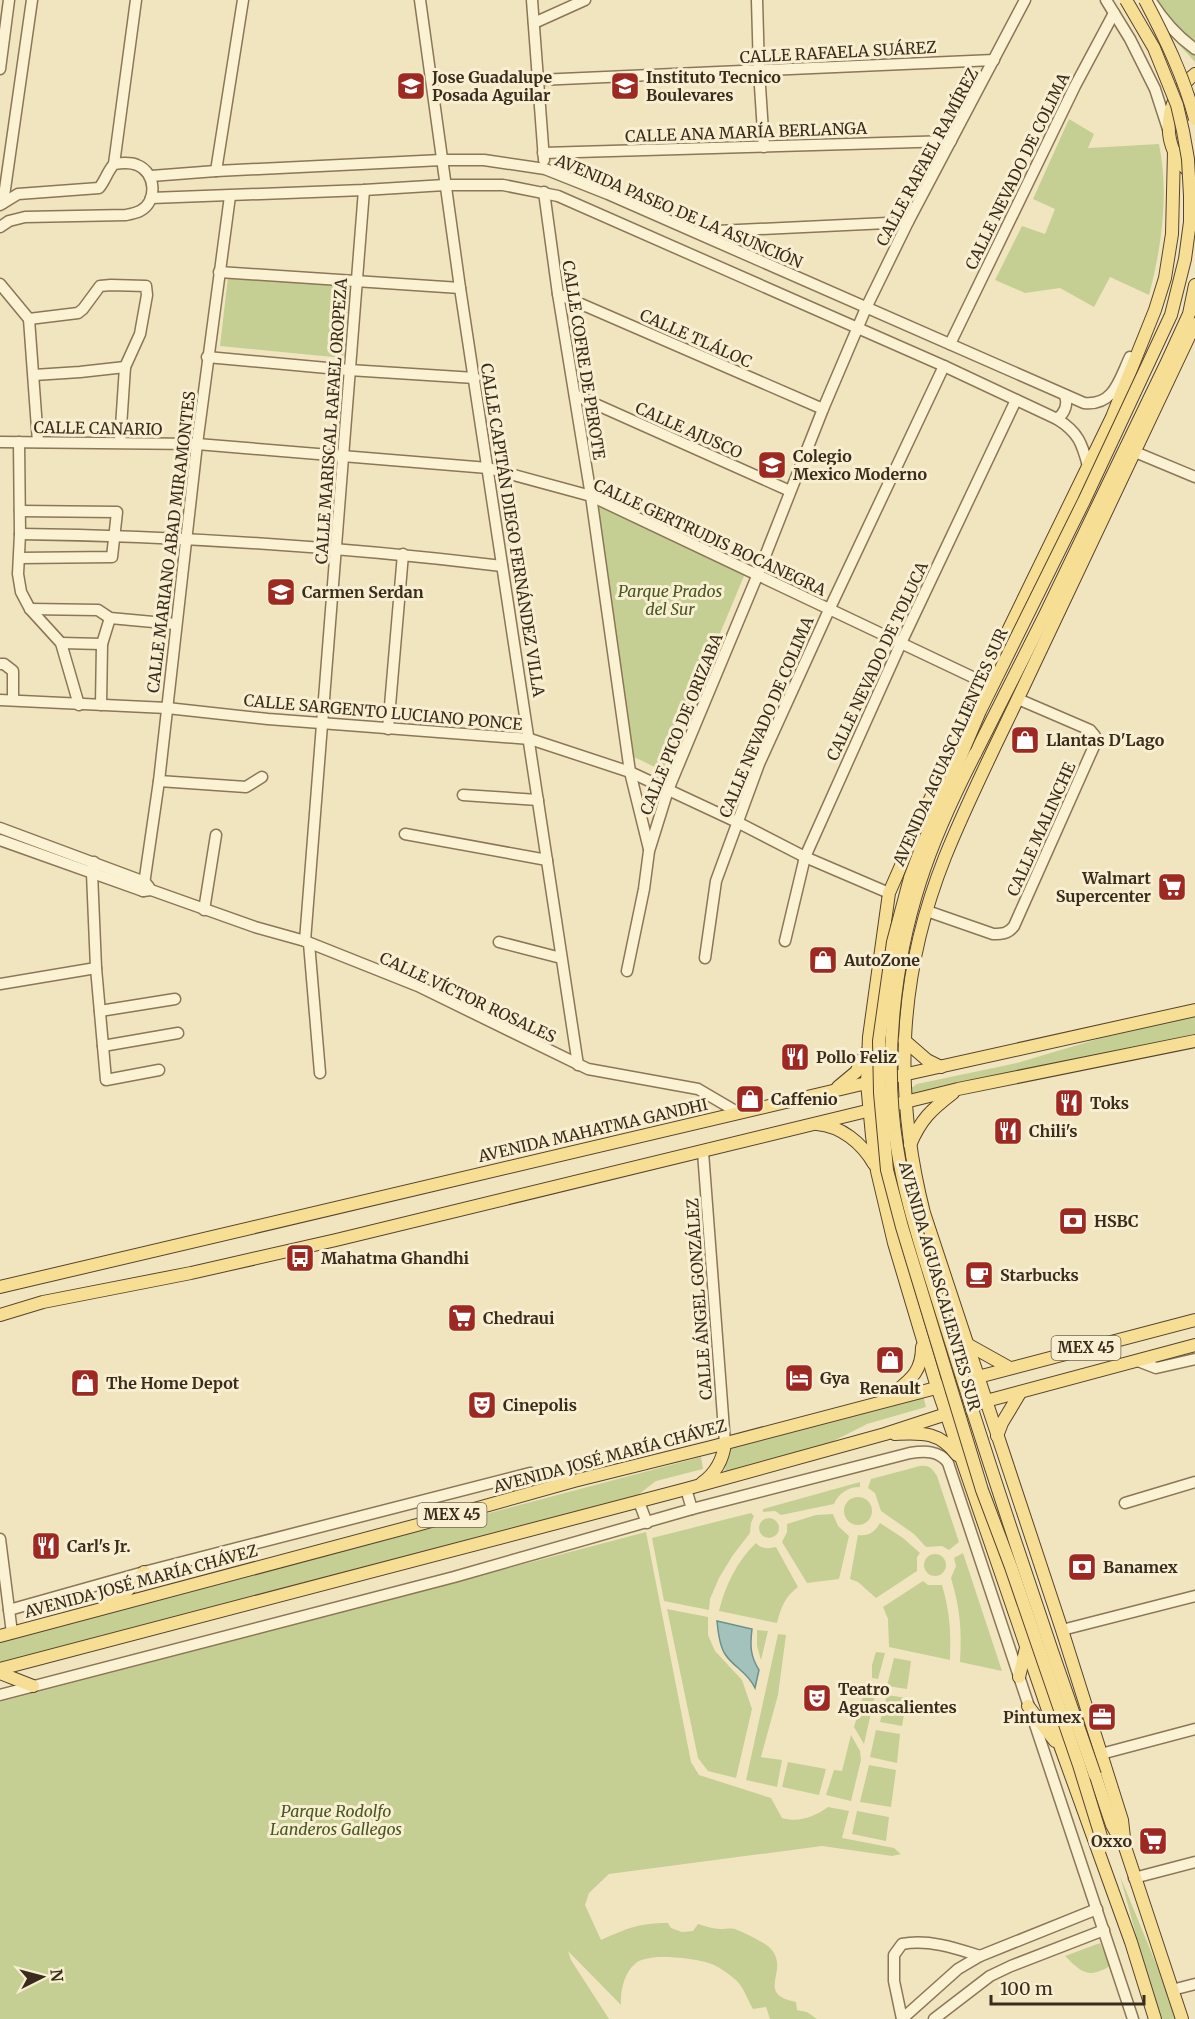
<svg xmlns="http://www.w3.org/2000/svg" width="1195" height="2019" viewBox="0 0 1195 2019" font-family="Merriweather,serif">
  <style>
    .green { fill: #c5cf94 }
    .water { fill: #a3c2bb; stroke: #6a918a; stroke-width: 1.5 }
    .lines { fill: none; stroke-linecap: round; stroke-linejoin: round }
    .minor-casing { stroke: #8b7657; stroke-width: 13 }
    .major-casing { stroke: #58432c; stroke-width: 14 }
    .minor { stroke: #fbf2d4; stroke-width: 10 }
    .major { stroke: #f6de95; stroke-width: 12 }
    .major-bridge-casing { stroke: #58432c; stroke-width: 14; stroke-linecap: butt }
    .major-bridge { stroke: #f6de95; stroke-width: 12 }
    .labels { text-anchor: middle; stroke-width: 6; stroke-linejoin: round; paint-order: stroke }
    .shield { fill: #f8eed0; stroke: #736652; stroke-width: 1.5 }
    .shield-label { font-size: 15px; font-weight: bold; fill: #3a2c1c }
    .street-label { font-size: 16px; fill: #3a2c1c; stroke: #f8eed0 }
    .poi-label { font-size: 16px; font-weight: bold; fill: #3a2c1c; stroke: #f8eed0; text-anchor: start }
    .park-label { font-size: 16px; font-style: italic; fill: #475722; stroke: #f8eed0 }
  </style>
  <rect width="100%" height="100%" fill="#f1e5c0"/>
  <g class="green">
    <polygon points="1145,0 1195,0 1195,62 1159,23"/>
    <path d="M1069,119L1094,134L1088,148L1159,144C1169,193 1162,246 1149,295L1110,277L1094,307L1060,288L1025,293L995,280L1022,226L1045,234L1055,209L1033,199Z"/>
    <polygon points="228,277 350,286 343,358 220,346"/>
    <polygon points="596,500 746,571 663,771 632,756"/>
    <polygon points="1195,1016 1195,1034 1119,1052 912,1094 911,1088 917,1084 1017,1063 1101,1038"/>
    <polygon points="923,1395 926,1407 867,1424 810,1453 723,1477 731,1445"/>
    <polygon points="701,1457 703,1469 656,1481 630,1501 0,1669 0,1642"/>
    <path d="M920,1466C929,1465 932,1468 937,1476L959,1542L949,1550L942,1546L926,1547L914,1534L881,1511L875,1493L868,1488L871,1479Z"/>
    <path d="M860,1482V1487C848,1487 839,1493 834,1504L781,1515L775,1511L763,1512V1509Z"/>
    <circle cx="858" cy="1511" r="14"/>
    <polygon points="751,1513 754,1516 751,1523 750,1533 733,1555 719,1578 710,1599 709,1610 664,1601 652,1538"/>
    <polygon points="833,1514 838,1526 849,1536 839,1579 807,1583 782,1542 787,1532 787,1524 816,1515"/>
    <circle cx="769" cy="1528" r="10"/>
    <path d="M880,1523L903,1538L920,1553L917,1557V1571L876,1598L858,1582L850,1579L858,1535C869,1536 874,1533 880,1523Z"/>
    <path d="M646,1532L691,1762L699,1775L771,1798L782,1818C798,1823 814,1817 828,1807L849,1811L842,1838L894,1848L901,1854L892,1856L822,1846L609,1874L589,1893L585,1905L601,1940C628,1928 639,1923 668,1923L671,1928L682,1932L693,1931L698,1924C705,1926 713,1929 721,1929C725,1929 730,1928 735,1929C741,1931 763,1942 768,1946C794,1969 752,1993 796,2002L797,2010L807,2012L817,2019H770L766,2007L753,2009C748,2001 744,1988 737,1981C730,1975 722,1969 714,1965C699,1958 649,1952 636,1963C624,1972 620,1992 621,2005L568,1951L571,1960L609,2019H0V1702Z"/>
    <path d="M756,1543C761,1549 769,1549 776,1547L798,1587C785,1597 781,1607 777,1623L719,1611C725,1586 737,1561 756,1543Z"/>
    <path d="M963,1553L1002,1671L960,1662C962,1630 960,1608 951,1578L956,1566L954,1558Z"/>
    <circle cx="935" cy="1565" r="11"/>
    <path d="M923,1581L928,1585H942C950,1612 951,1632 950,1660L889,1647L888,1619L883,1607Z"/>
    <polygon points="667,1609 708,1617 708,1635 715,1651 742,1680 752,1709 736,1778 708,1771 698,1758"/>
    <polygon points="757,1630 768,1631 761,1660 757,1646"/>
    <polygon points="778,1634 786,1635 778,1695 761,1757 782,1760 777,1787 746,1780"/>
    <polygon points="876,1652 885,1653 878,1679 872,1678 872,1665"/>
    <polygon points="894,1658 911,1661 907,1689 887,1686"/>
    <polygon points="867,1683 877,1686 864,1744 854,1727"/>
    <polygon points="887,1695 907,1698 902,1726 880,1722"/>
    <polygon points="876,1730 900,1734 897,1763 870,1757"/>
    <polygon points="851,1735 860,1751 861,1760 851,1801 826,1795 834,1770 842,1771"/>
    <polygon points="788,1762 826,1769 819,1795 782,1787"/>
    <polygon points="869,1765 896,1770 891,1807 860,1802"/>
    <polygon points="857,1811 889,1817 886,1841 852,1834"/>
    <polygon points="1120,1876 1159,1971 1175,2019 1161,2019 1147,1975"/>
    <path d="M1100,1943L1110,1966C1088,1979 1082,1973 1065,1956Z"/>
  </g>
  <path class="water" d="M717,1621L752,1629C750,1645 750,1656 759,1670L755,1688C747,1671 734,1668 725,1654C719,1645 718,1631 717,1621Z"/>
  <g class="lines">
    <g class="minor-casing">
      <g id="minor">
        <polyline points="420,0 460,288 578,1065"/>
        <polyline points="532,0 544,160"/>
        <polyline points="757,0 759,71 764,147"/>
        <polyline points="1106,0 1130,39 1155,89 1168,129"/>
        <path d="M1151,1C1163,20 1177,36 1195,49"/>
        <polyline points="534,23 585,0"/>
        <polyline points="0,69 9,0"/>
        <polyline points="538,80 994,60"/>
        <polyline points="543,153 951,141"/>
        <polyline points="114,164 136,0"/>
        <polyline points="216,171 243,0"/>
        <path d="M151,176L216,171L442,160H484L545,169L608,194L1084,403C1114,406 1119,380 1130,357"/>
        <polyline points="544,192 558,294 591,496 630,772 649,849"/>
        <path d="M151,198L364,190L445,185H503L558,196L944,366L1057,419C1078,432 1082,443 1088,466"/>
        <polyline points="3,203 32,0"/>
        <path d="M0,205L18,194L99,188C105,181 107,172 114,164C121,163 130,162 137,165C156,172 158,202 140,211C136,213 131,214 126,215L25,217L9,221L0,227"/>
        <polyline points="696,232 908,222"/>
        <polyline points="219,272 460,288"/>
        <polyline points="0,284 29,319"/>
        <polyline points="558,294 823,409"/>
        <polyline points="29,319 78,313 83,309 100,286 111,285 146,286 147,295 140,334 125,367 120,442"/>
        <polyline points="29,319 38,442"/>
        <polyline points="950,344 1075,86 1114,13"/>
        <polyline points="207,357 349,370 475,378"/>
        <polyline points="34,375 80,372 125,367"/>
        <polyline points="575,395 790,491"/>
        <path d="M1057,419C1065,413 1068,404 1065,395"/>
        <polyline points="0,442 197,444 488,468 591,496 983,682"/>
        <polyline points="19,442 20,534 18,574 21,592 30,609 61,643 79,705"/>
        <polyline points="1135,452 1195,477"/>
        <path d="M20,534C181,536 343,547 502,566"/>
        <polyline points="20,558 112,557 117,512 20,511"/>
        <polyline points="30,609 98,610 110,618 175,624"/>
        <polyline points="61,643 102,644"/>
        <polyline points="0,664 4,664 13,671 13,700"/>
        <polyline points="0,700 167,708 268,719 530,739 630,772 737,822 805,857 889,893"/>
        <polyline points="101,705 102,644 110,618"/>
        <polyline points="388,729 403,554"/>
        <polyline points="159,781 246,787 262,777"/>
        <polyline points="463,795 538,800"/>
        <polyline points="0,828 145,882 149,887"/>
        <polyline points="405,834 547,860"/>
        <polyline points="0,840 143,891 151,890 255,927 305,941 418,986 588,1069 698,1089 739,1113"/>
        <polyline points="94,862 92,873 96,968 106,1080 159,1070"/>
        <polyline points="143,891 159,781 197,444 230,196"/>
        <polyline points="204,910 216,835"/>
        <path d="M927,911L993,934C1002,934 1008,934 1014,926L1095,744V736L1090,730L1018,699"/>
        <polyline points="305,941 364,190"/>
        <polyline points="785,941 805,857 901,643 1016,400"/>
        <polyline points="499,942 561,958"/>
        <polyline points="309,943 320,1073"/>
        <polyline points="705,958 716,881 759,764 829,610 944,366"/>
        <polyline points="627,971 644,889 649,851 668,790 758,574 823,409 866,308 908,222 1025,0"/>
        <polyline points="0,984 96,968"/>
        <polyline points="100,1011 175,999"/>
        <polyline points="103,1046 178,1033"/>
        <polyline points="703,1152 725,1443"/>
        <polyline points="1138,1361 1156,1368 1195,1359"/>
        <polyline points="686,1489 692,1509"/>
        <polyline points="639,1502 647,1523"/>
        <polyline points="1125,1503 1195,1482"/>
        <polyline points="0,1539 12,1633"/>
        <polyline points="9,1610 144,1572 530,1473 573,1480"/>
        <polyline points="1062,1630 1195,1596"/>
        <path d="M0,1695L454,1577L692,1509L910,1453C924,1451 939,1450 948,1463L1133,2019"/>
        <polyline points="1101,1754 1195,1729"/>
        <polyline points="1134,1878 1195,1862"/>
        <polyline points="1172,1990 1195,1984"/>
        <polyline points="902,2019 958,1969 980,1956 1097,1909"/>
        <path d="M902,2019L894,1981V1955L902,1944C928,1939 955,1948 980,1956"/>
        <polyline points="934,2019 990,1976 1011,1966 1104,1930"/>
      </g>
    </g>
    <g class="major-casing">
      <g id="major">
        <path d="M1195,74C1162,99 1158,152 1195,176"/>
        <polyline points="975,754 1045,615 1166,364 1189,314 1195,285"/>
        <polyline points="904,1040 927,1060 941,1067"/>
        <polyline points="898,1076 1195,1010"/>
        <polyline points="838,1087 856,1072 866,1053"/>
        <polyline points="897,1104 958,1089 1195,1041"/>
        <path d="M817,1124C841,1126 862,1143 874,1164"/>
        <path d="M910,1145C921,1119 931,1110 953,1093"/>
        <polyline points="0,1287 875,1081"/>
        <polyline points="0,1315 43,1302 191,1273 336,1240 875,1109"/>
        <polyline points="967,1344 1010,1368"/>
        <path d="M889,1397C908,1381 922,1374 922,1347"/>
        <path d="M895,1434C922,1433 939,1431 957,1455"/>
        <polyline points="997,1436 1002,1423 1020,1393"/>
        <path d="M702,1483C716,1473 723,1460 725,1443"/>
        <polyline points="110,1603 125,1593 144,1572"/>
        <polyline points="0,1636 417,1525 574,1481 711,1447 1195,1320"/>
        <polyline points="0,1669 686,1489 885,1434 986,1401 1195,1345"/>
        <polyline points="0,1673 33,1686"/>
        <polyline points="1019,1677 1026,1648"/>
        <polyline points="1028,1706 1055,1741"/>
        <polyline points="1095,1775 1112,1825 1121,1841"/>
        <polyline points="1155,2019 1131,1942 1061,1748 937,1387 894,1243 877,1171 872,1136 867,1083 869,1037 889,893 968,713 1112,417 1155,310 1165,278 1172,234 1174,151"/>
        <path d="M1182,2019L1125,1847L1122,1820L1062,1630L924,1213C893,1091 898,975 945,857C970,795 1001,735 1029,675C1084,558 1140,441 1195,324"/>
      </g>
    </g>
    <use href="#minor" class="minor"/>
    <use href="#major" class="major"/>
    <g class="major-bridge-casing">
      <g id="major-bridge">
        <path d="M1145,0C1165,38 1184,77 1195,119"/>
        <path d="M975,754C954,795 934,838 920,882C894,963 883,1062 897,1147C903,1187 915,1227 927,1266C942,1314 957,1361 972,1409C1011,1531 1052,1653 1095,1775"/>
        <polyline points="1104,1846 1079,1765 1011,1567 982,1490 902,1227 887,1170 880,1093 879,1041 893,942 910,878 921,849 980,711 1084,501 1171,315 1185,259 1190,222 1190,196 1188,159 1183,131 1177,105 1154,48 1126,0"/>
      </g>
    </g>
    <use href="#major-bridge" class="major-bridge"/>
  </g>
  <defs>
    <g id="school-square" transform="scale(1.5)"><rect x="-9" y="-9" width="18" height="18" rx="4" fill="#9e2923" stroke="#f8eed0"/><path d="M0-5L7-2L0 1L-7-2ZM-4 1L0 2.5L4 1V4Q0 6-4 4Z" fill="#fff"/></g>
    <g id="university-square" transform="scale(1.5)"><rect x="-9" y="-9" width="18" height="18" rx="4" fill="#9e2923" stroke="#f8eed0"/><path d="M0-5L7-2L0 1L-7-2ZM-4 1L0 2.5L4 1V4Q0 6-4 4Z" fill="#fff"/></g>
    <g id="shop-square" transform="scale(1.5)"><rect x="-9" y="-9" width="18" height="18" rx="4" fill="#9e2923" stroke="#f8eed0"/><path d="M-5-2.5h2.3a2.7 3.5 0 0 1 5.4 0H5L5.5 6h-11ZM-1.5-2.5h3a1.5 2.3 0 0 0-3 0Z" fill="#fff"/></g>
    <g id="supermarket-square" transform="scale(1.5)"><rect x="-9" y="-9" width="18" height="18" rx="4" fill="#9e2923" stroke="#f8eed0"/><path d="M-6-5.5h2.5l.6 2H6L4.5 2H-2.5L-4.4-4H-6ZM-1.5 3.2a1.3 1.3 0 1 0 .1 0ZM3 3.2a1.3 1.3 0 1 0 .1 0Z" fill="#fff"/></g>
    <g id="restaurant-square" transform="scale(1.5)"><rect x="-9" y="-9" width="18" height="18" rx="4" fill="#9e2923" stroke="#f8eed0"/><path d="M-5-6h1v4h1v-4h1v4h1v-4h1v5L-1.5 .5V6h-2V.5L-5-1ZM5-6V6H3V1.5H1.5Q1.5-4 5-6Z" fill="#fff"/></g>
    <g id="bank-square" transform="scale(1.5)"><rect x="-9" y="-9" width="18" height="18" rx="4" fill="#9e2923" stroke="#f8eed0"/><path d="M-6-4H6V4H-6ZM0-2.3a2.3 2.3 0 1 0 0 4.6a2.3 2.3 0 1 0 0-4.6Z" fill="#fff"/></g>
    <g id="bus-square" transform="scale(1.5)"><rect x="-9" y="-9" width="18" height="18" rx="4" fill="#9e2923" stroke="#f8eed0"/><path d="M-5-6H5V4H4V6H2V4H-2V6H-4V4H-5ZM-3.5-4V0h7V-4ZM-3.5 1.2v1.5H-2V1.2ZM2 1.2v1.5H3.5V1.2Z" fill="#fff"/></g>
    <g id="cafe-square" transform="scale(1.5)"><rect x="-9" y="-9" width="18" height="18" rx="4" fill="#9e2923" stroke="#f8eed0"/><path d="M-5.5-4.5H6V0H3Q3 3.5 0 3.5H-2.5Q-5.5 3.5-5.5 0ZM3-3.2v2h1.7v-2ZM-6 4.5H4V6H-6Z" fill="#fff"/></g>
    <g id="hotel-square" transform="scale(1.5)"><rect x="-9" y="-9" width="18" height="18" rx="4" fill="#9e2923" stroke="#f8eed0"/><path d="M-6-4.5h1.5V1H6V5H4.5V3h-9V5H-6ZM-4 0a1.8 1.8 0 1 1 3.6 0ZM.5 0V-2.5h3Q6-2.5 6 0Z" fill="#fff"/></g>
    <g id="theatre-square" transform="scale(1.5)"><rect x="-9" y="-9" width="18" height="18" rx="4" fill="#9e2923" stroke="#f8eed0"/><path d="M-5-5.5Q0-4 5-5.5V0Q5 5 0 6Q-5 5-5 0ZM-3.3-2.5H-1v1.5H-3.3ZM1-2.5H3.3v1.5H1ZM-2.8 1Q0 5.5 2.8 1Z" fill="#fff"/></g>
    <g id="office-square" transform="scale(1.5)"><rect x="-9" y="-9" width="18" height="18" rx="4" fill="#9e2923" stroke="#f8eed0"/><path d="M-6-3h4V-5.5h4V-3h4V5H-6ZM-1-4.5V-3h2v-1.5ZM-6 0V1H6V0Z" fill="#fff"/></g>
  </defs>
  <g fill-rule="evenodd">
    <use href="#school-square" x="411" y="86"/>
    <use href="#university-square" x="625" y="86"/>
    <use href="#school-square" x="772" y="465"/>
    <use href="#school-square" x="281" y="592"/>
    <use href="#shop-square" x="1025" y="740"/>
    <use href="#supermarket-square" x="1172" y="887"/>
    <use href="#shop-square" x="823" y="960"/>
    <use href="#restaurant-square" x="795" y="1057"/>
    <use href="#shop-square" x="750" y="1099"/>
    <use href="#restaurant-square" x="1069" y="1103"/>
    <use href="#restaurant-square" x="1008" y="1131"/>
    <use href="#bank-square" x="1073" y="1221"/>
    <use href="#bus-square" x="300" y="1258"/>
    <use href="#cafe-square" x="979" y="1275"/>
    <use href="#supermarket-square" x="462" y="1318"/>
    <use href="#shop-square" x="890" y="1360"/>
    <use href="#hotel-square" x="799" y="1378"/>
    <use href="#shop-square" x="85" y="1383"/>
    <use href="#theatre-square" x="482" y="1405"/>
    <use href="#restaurant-square" x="46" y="1546"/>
    <use href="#bank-square" x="1082" y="1567"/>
    <use href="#theatre-square" x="817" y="1698"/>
    <use href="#office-square" x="1102" y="1717"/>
    <use href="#supermarket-square" x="1153" y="1841"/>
  </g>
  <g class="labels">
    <g class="shield">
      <rect x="1051.5" y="1336" width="69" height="24" rx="4.5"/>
      <rect x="417.5" y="1503" width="69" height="24" rx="4.5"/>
    </g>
    <g class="shield-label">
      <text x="1086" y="1353">MEX 45</text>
      <text x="452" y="1520">MEX 45</text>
    </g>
    <g class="street-label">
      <text transform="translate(838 52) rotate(-3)" y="6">CALLE RAFAELA SUÁREZ</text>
      <text transform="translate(746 132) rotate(-2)" y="6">CALLE ANA MARÍA BERLANGA</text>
      <text transform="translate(927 157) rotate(-62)" y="6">CALLE RAFAEL RAMÍREZ</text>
      <text transform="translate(1017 171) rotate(-64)" y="6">CALLE NEVADO DE COLIMA</text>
      <text transform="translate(679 211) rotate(23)" y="6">AVENIDA PASEO DE LA ASUNCIÓN</text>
      <text transform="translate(696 338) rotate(24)" y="6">CALLE TLÁLOC</text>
      <text transform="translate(584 360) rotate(81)" y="6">CALLE COFRE DE PEROTE</text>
      <text transform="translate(331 421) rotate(-86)" y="6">CALLE MARISCAL RAFAEL OROPEZA</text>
      <text transform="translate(98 428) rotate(1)" y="6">CALLE CANARIO</text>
      <text transform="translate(689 430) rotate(24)" y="6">CALLE AJUSCO</text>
      <text transform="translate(513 530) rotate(81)" y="6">CALLE CAPITÁN DIEGO FERNÁNDEZ VILLA</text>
      <text transform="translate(710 537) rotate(25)" y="6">CALLE GERTRUDIS BOCANEGRA</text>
      <text transform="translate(171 542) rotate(-83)" y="6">CALLE MARIANO ABAD MIRAMONTES</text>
      <text transform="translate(877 661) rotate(-65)" y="6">CALLE NEVADO DE TOLUCA</text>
      <text transform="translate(383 712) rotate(5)" y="6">CALLE SARGENTO LUCIANO PONCE</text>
      <text transform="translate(766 717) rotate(-67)" y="6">CALLE NEVADO DE COLIMA</text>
      <text transform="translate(681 724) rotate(-68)" y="6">CALLE PICO DE ORIZABA</text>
      <text transform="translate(950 747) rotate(-66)" y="6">AVENIDA AGUASCALIENTES SUR</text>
      <text transform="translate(1041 829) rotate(-66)" y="6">CALLE MALINCHE</text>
      <text transform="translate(468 997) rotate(25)" y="6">CALLE VÍCTOR ROSALES</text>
      <text transform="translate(593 1130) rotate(-13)" y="6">AVENIDA MAHATMA GANDHI</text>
      <text transform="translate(940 1286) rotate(74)" y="6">AVENIDA AGUASCALIENTES SUR</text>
      <text transform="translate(699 1299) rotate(-94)" y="6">CALLE ÁNGEL GONZÁLEZ</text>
      <text transform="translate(610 1456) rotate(-15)" y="6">AVENIDA JOSÉ MARÍA CHÁVEZ</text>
      <text transform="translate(141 1581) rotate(-15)" y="6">AVENIDA JOSÉ MARÍA CHÁVEZ</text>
    </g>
    <g class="poi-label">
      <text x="432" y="83">Jose Guadalupe<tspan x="432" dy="18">Posada Aguilar</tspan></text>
      <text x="646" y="83">Instituto Tecnico<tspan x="646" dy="18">Boulevares</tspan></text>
      <text x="793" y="462">Colegio<tspan x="793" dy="18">Mexico Moderno</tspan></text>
      <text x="302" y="598">Carmen Serdan</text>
      <text x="1046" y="746">Llantas D'Lago</text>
      <text x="1151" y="884" text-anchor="end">Walmart<tspan x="1151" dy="18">Supercenter</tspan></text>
      <text x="844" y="966">AutoZone</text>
      <text x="816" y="1063">Pollo Feliz</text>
      <text x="771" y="1105">Caffenio</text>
      <text x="1090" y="1109">Toks</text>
      <text x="1029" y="1137">Chili's</text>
      <text x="1094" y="1227">HSBC</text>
      <text x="321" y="1264">Mahatma Ghandhi</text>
      <text x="1000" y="1281">Starbucks</text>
      <text x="483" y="1324">Chedraui</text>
      <text x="820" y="1384">Gya</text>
      <text x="106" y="1389">The Home Depot</text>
      <text x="890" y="1394" text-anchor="middle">Renault</text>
      <text x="503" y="1411">Cinepolis</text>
      <text x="67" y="1552">Carl's Jr.</text>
      <text x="1103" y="1573">Banamex</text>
      <text x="838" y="1695">Teatro<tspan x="838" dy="18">Aguascalientes</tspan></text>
      <text x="1081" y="1723" text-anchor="end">Pintumex</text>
      <text x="1132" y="1847" text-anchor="end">Oxxo</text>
    </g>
    <g class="park-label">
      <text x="670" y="597">Parque Prados<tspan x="670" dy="18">del Sur</tspan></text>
      <text x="336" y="1817">Parque Rodolfo<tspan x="336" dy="18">Landeros Gallegos</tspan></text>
    </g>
  </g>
  <g transform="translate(42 1977) rotate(84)" stroke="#f8eed0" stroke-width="4.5" paint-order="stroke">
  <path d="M0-4.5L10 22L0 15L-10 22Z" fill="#3a2c1c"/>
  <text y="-9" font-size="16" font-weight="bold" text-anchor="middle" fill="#3a2c1c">N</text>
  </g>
  <path d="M991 1995v9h153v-9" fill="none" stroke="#3a2c1c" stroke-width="3"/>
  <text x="1000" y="1995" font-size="18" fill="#3a2c1c" stroke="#f8eed0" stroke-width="4.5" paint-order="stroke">100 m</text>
</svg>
